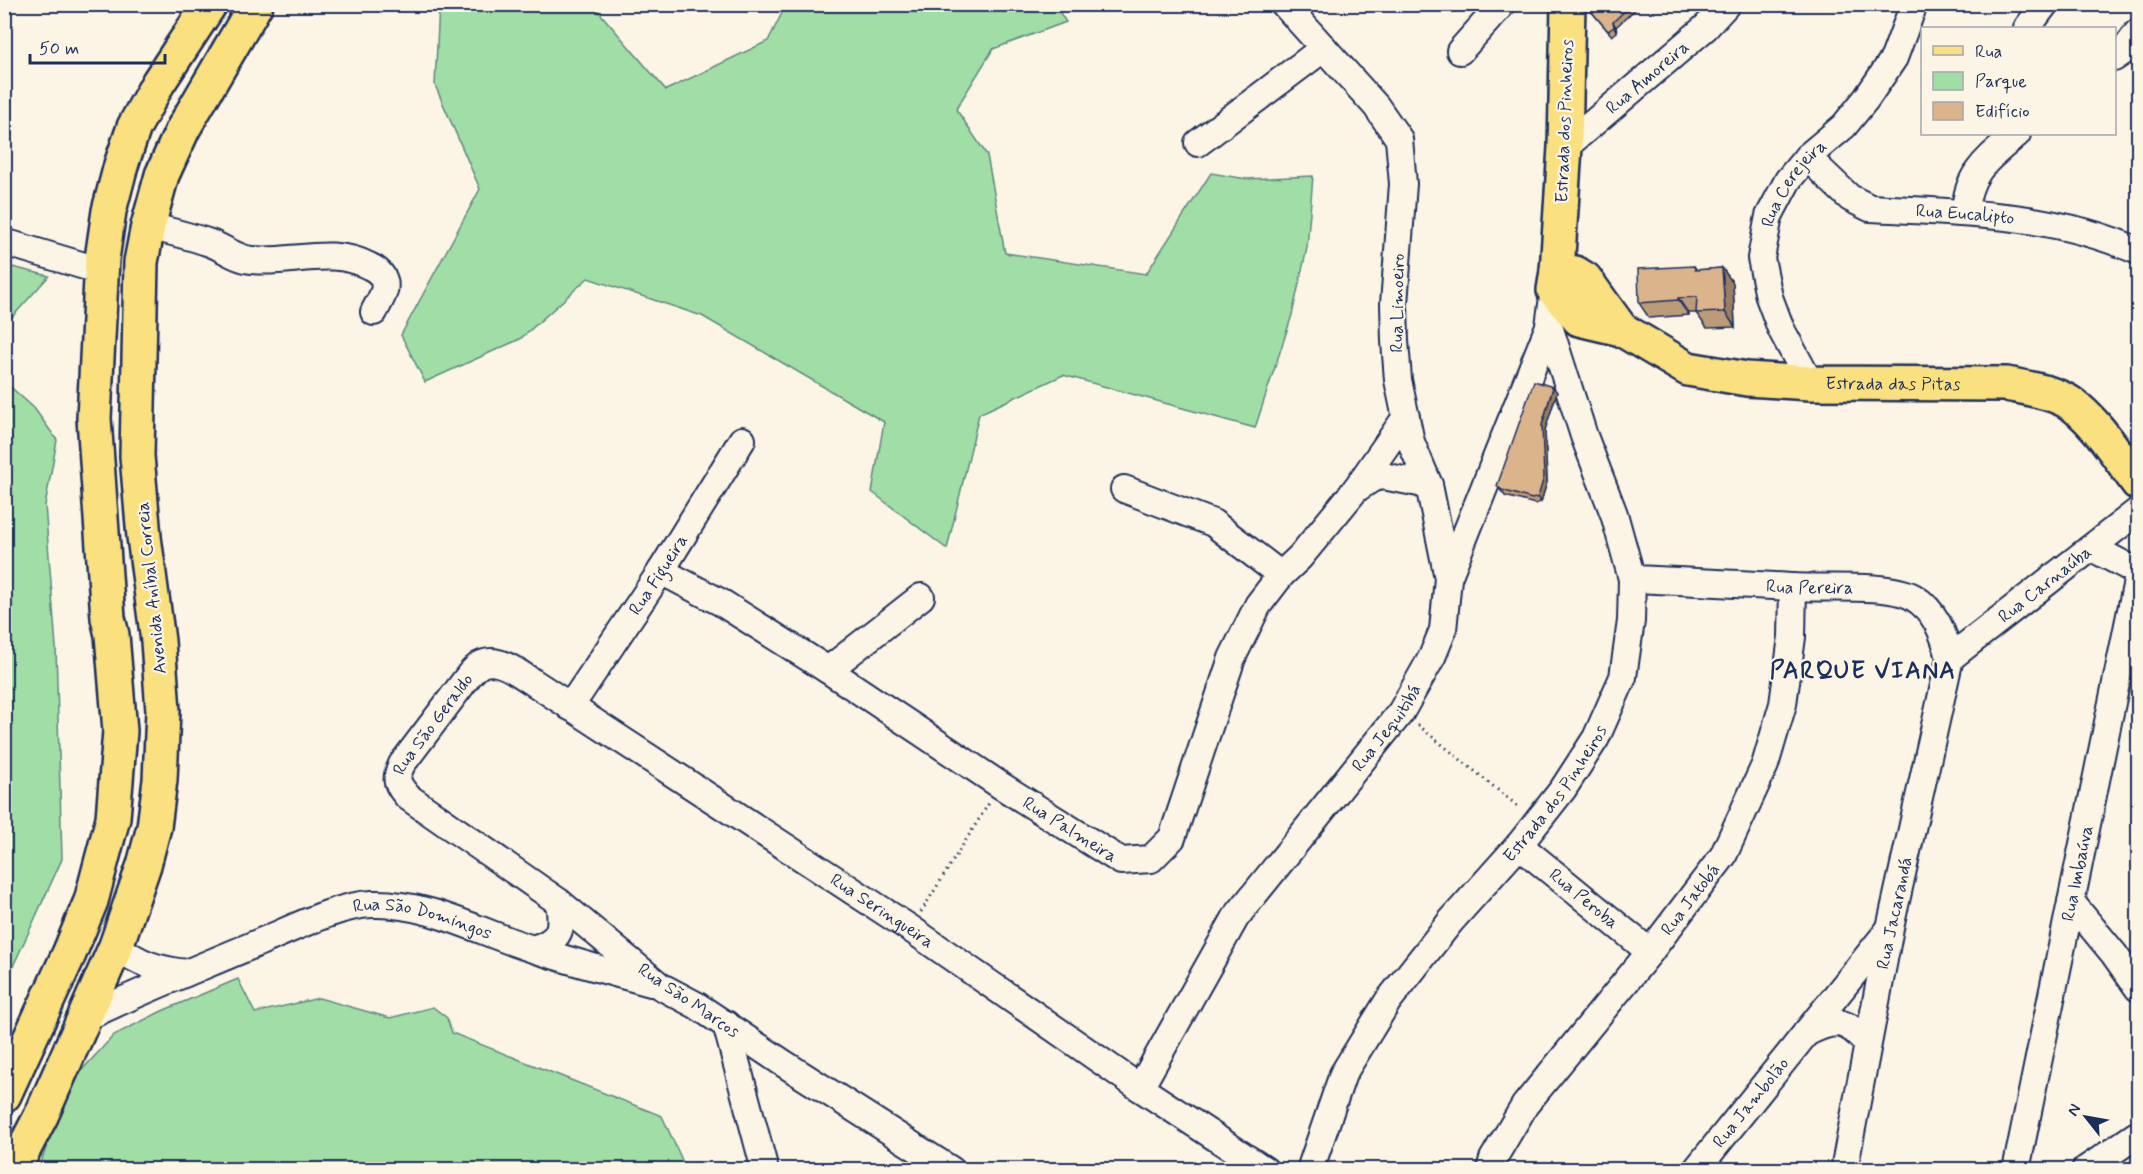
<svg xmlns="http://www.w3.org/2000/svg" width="2143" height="1174" viewBox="0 0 2143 1174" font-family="Mynerve,sans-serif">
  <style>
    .green { fill: #a1dea6; stroke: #5e8682; stroke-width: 1.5 }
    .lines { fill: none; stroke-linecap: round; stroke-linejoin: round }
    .minor-casing { stroke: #1b2f5e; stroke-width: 30 }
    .major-casing { stroke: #1b2f5e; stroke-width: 38 }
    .path { stroke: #1b2f5e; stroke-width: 3; stroke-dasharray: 1.5 4.5; stroke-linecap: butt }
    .minor { stroke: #fcf5e5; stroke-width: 26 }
    .major { stroke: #fbe080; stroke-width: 33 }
    .wall { fill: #bc9b78; stroke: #1b2f5e; stroke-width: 1.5 }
    .shaded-wall { fill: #997e62; stroke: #1b2f5e; stroke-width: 1.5 }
    .building { fill: #dbb48c; stroke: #1b2f5e; stroke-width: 1.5 }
    .labels { text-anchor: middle; stroke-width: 4.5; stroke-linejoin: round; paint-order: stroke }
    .street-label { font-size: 18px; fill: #1b2f5e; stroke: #fcf5e5 }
    .district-label { font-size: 24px; font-weight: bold; letter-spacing: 1.5px; fill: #1b2f5e; stroke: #fcf5e5 }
  </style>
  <rect width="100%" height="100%" fill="#fcf5e5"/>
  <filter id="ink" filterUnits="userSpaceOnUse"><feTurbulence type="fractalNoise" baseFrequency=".0167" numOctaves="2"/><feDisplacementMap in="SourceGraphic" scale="12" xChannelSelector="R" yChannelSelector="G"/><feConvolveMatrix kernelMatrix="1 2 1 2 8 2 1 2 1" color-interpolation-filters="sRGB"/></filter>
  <g filter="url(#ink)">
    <g class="green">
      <polygon points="439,5 593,5 666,90 768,41 786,5 1055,5 1066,22 993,49 956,109 987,155 1005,253 1146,274 1211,173 1247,179 1313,176 1307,248 1292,315 1255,428 1063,375 979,414 947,549 872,492 884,422 702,316 588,278 520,339 425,382 401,335 480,189 435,85"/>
      <polygon points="4,265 49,276 5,325 4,325"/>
      <polygon points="5,382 34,408 57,440 45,505 56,647 62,859 5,984"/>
      <polygon points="238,979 255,1013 319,998 390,1018 433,1007 447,1018 452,1033 662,1116 686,1169 38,1170 70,1083 114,1035 162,1011"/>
    </g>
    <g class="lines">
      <g class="minor-casing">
        <g id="minor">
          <polyline points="1284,4 1376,106 1399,139 1403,184 1394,304 1395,341 1398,380 1411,442 1429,485 1448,578"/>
          <polyline points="2027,28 2045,4"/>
          <polyline points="1460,51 1502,4"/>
          <polyline points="2114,58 2124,51 2138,32"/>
          <polyline points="1198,143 1324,48"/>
          <path id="s1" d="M1565,147L1706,27L1727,4"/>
          <path id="s2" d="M1807,157L1850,198L1870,208C1962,213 2053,213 2138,251"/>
          <path d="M1965,213C1967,172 1988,159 2017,134"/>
          <path d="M148,226C169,231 190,236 210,243C224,248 237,259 252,260C292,264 331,246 369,266C380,271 387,279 384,291C382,298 377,306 374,312"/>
          <polyline points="4,242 101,271"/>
          <path id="s3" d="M1810,383L1781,329L1769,297L1761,258L1769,216L1788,180L1807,157L1844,126L1866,99L1894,58L1914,4"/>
          <polyline points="1124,489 1213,523 1281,575"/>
          <polyline points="1356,489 1373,478 1383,476 1429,485"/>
          <polyline points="2092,548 2138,572"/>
          <path id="s4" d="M661,571L722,603L828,670L1000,785L1121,861L1151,859L1172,838L1232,658L1258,605L1281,575L1300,557L1356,489L1406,417"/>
          <path id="s5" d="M1632,579C1685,581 1738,584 1791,587C1822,589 1888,583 1913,597C1935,610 1944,634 1950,658L1890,928L1844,1170"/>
          <path id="s6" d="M1950,658L2138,511"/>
          <polyline points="828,670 921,597"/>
          <path id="s7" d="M570,707L661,571L742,440"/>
          <path id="s8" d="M1519,845L1650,952"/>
          <polyline points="2071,902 2114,954 2138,988"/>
          <path d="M116,946C140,964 156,969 186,973"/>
          <path d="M533,949C561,940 563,930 559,902"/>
          <path id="s9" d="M85,1018C142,990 202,967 260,942C292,929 338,905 372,904C428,902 481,933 533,949C572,962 612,972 651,983"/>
          <polyline points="726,1024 765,1170"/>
          <path d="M1806,1033C1834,1019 1845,1018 1867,1043"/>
          <path id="s10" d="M1140,1088L1236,917L1401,712L1432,657L1443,630L1448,578L1549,326"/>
          <path id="s11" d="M951,1170L783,1063L696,1005L660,986L559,902L408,797C397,784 394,780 402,764L470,674C474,670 479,664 485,663C501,658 521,675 533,682L911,929L1140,1088L1265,1170"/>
          <path id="s12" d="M1310,1170L1343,1074L1388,1001L1451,921L1519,845L1563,789L1596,738L1623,677L1631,621L1632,579L1614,514L1584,436L1549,326L1554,290"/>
          <path id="s13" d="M1490,1170L1493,1159L1525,1105L1650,952L1723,856L1765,765L1783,704L1792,637L1793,587"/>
          <path id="s14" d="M1696,1170L1888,931"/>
          <path id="s15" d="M2016,1170L2138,576"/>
          <polyline points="2085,1170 2138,1134"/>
        </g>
      </g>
      <g class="major-casing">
        <g id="major">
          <path id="s16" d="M1568,4L1565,147L1557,271L1554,290L1579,319L1621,329L1688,369L1747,379L1810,383L2007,384C2026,388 2047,391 2065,400C2092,414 2120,459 2138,483"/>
          <polyline points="1557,271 1575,273 1585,279 1621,329"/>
          <polyline points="4,1095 69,954 91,901 113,818 120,731 112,635 108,618 94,418 102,259 109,211 121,165 134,127 158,83 210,4"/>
          <polyline points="13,1170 41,1116 116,946 144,865 154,827 160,780 163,711 158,641 144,537 137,456 141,262 148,226 162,175 183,129 256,4"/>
        </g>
      </g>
      <g class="path">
        <polyline points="1418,725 1520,808"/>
        <polyline points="921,912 989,803"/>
      </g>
      <use href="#minor" class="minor"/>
      <use href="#major" class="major"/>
    </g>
    <g class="wall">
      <polygon points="1585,4 1641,4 1616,27 1617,32 1612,36"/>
      <polygon points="1694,266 1697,270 1722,268 1733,283 1735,327 1707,328 1696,313 1688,313 1689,315 1649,318 1639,303"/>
      <polygon points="1557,392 1545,430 1547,482 1541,502 1535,504 1505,496 1497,486"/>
    </g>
    <g class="shaded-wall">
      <polygon points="1613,22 1616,27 1617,32 1614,27"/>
      <polygon points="1722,268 1733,283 1735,327 1725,312"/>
      <polygon points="1678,298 1688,313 1689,315 1678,300"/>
      <polygon points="1553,387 1557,392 1545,430 1547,482 1541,502 1538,497 1542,425"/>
    </g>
    <g class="building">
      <polygon points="1585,4 1632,4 1613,22 1614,27 1608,31"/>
      <polygon points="1694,266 1695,270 1722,268 1725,312 1696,313 1697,297 1678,298 1678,300 1639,303 1638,269"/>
      <polygon points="1534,381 1553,387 1542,425 1544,477 1538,497 1532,499 1502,490 1497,486"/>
    </g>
  </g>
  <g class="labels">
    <g class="street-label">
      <text dy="6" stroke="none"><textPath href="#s1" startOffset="108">Rua Amoreira</textPath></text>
      <text transform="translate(1564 121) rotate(-88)" y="6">Estrada dos Pinheiros</text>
      <text dy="6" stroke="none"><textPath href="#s3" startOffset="219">Rua Cerejeira</textPath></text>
      <text dy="6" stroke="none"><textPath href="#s2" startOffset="177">Rua Eucalipto</textPath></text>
      <text transform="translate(1397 303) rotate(-89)" y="6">Rua Limoeiro</text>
      <text dy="6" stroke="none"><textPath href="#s16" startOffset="652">Estrada das Pitas</textPath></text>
      <text dy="6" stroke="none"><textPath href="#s7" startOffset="159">Rua Figueira</textPath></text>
      <text dy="6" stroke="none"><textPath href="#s6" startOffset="120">Rua Carnaúba</textPath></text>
      <text dy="6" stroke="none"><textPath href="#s5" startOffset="178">Rua Pereira</textPath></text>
      <text transform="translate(151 588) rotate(-96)" y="6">Avenida Aníbal Correia</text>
      <text dy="6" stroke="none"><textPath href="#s11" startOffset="747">Rua São Geraldo</textPath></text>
      <text dy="6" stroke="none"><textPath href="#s10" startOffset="438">Rua Jequitibá</textPath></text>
      <text dy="6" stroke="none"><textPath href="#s12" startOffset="454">Estrada dos Pinheiros</textPath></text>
      <text dy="6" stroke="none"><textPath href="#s4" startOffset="484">Rua Palmeira</textPath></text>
      <text dy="6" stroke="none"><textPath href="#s15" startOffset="303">Rua Imbaúva</textPath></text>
      <text dy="6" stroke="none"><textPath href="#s8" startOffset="84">Rua Peroba</textPath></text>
      <text dy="6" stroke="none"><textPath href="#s13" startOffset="338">Rua Jatobá</textPath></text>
      <text dy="6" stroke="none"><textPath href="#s11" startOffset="1299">Rua Seringueira</textPath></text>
      <text transform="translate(1894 913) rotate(-78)" y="6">Rua Jacarandá</text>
      <text dy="6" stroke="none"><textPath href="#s9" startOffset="362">Rua São Domingos</textPath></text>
      <text transform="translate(689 1000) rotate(34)" y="6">Rua São Marcos</text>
      <text dy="6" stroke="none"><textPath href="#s14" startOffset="87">Rua Jambolão</textPath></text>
    </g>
    <g class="district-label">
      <text x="1863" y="678">PARQUE VIANA</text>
    </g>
  </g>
  <rect width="2143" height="1174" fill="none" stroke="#fcf5e5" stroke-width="24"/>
  <rect x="12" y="12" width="2119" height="1150" fill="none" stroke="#1b2f5e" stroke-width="2" filter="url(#ink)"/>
  <rect x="1921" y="27" width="195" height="108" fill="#fcf5e5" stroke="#a2a6af" stroke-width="1.5"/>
  <rect x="1933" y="46" width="30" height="9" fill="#fbe080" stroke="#a2a6af" stroke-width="1.5"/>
  <text x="1975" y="57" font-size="18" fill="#1b2f5e">Rua</text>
  <rect x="1933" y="72" width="30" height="18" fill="#a1dea6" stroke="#a2a6af" stroke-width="1.5"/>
  <text x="1975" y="87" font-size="18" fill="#1b2f5e">Parque</text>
  <rect x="1933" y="102" width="30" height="18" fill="#dbb48c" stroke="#a2a6af" stroke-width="1.5"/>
  <text x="1975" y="117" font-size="18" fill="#1b2f5e">Edifício</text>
  <g transform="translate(2086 1117) rotate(301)" stroke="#fcf5e5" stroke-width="4.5" paint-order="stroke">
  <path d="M0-4.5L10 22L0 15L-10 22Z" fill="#1b2f5e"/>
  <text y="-9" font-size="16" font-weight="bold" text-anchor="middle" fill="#1b2f5e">N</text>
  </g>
  <path d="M30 54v9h135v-9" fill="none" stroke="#1b2f5e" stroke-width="3"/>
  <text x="39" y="54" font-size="18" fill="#1b2f5e" stroke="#fcf5e5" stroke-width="4.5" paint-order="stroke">50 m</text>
</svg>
